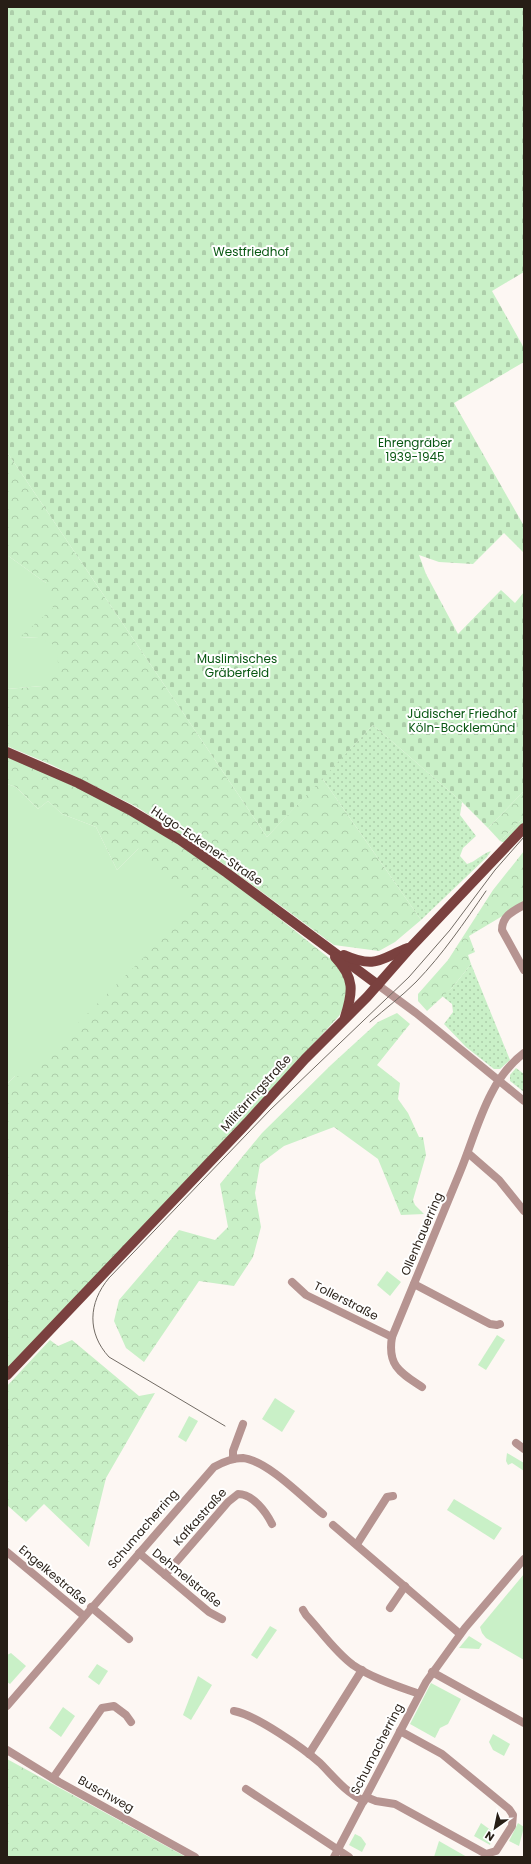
<svg xmlns="http://www.w3.org/2000/svg" width="531" height="1864" viewBox="0 0 531 1864" font-family="Poppins,sans-serif">
  <style>
    .grass { fill: url(#grass-dots) }
    .forest { fill: url(#forest-crowns) }
    .cemetery { fill: url(#cemetery-stones) }
    .park { fill: #c9f0c7 }
    .lines { fill: none; stroke-linecap: round; stroke-linejoin: round }
    .minor { stroke: #b69491; stroke-width: 8 }
    .major { stroke: #7a413f; stroke-width: 10 }
    .tram { stroke: #726b64; stroke-width: 1 }
    .labels { text-anchor: middle; stroke-width: 4; stroke-linejoin: round; paint-order: stroke }
    .park-label { font-size: 12px; fill: #085712; stroke: #fff }
    .street-label { font-size: 12px; fill: #271e16; stroke: #fff }
  </style>
  <defs>
    <pattern id="grass-dots" width="8" height="8" patternUnits="userSpaceOnUse"><rect width="8" height="8" fill="#c9f0c7"/><path d="M2 2h.1M6 6h.1" fill="none" stroke="#adcdaa" stroke-width="1.8" stroke-linecap="round"/></pattern>
    <pattern id="forest-crowns" width="20" height="18" patternUnits="userSpaceOnUse"><rect width="20" height="18" fill="#c9f0c7"/><path d="M2 6a3 3 0 1 1 6 0M12 15a3 3 0 1 1 6 0" fill="none" stroke="#adcdaa"/></pattern>
    <pattern id="cemetery-stones" width="16" height="16" patternUnits="userSpaceOnUse"><rect width="16" height="16" fill="#c9f0c7"/><path d="M2 7V4a2 2 0 0 1 4 0v3zM10 15v-3a2 2 0 0 1 4 0v3z" fill="#adcdaa"/></pattern>
  </defs>
  <rect width="100%" height="100%" fill="#fdf7f3"/>
  <g class="grass">
    <path d="M373,725L462,802L460,815L476,836L463,848L460,856L467,864C477,861 481,854 491,851L487,857L421,920L322,778Z"/>
    <polygon points="524,817 524,823 505,843 500,841"/>
    <polygon points="471,964 510,1060 500,1069 494,1069 466,1047 444,1024 453,1012 452,1004 442,996 452,988"/>
    <polygon points="516,1068 524,1074 524,1092 510,1081 510,1075"/>
  </g>
  <g class="forest">
    <polygon points="7,452 267,837 322,778 421,920 395,942 379,951 334,945 203,849 135,806 52,765 7,746 7,689 42,686 39,638 20,637 46,583 7,555"/>
    <path d="M7,756C66,782 124,808 177,844C232,879 282,921 333,961C350,982 352,992 339,1016L182,1187L7,1370V1084L15,1076L139,848L117,870L96,827L62,814L48,801L38,809L16,787L7,784Z"/>
    <polygon points="524,791 524,817 500,841 488,828"/>
    <polygon points="524,851 524,903 469,936 475,952 468,955 471,964 452,988 427,1011 418,1001 418,994 448,960 493,890"/>
    <polygon points="397,1013 410,1024 377,1065 400,1083 398,1099 408,1113 419,1137 423,1137 426,1155 413,1200 415,1205 424,1214 401,1215 378,1159 334,1127 284,1146 260,1164 255,1193 261,1227 253,1257 234,1286 199,1281 144,1362 126,1348 114,1321 119,1300 179,1230 215,1240 228,1227 220,1184 262,1133 331,1065 378,1022"/>
    <polygon points="50,1340 58,1346 72,1340 139,1396 155,1393 106,1478 89,1547 44,1504 26,1522 7,1505 7,1386"/>
    <polygon points="7,1759 186,1857 7,1857"/>
  </g>
  <polygon class="cemetery" points="7,7 524,7 524,272 492,291 524,348 524,362 454,403 524,526 524,553 504,533 473,564 439,562 419,555 426,574 458,634 501,590 515,603 524,592 524,791 488,828 462,802 373,725 267,837 7,452"/>
  <g class="park">
    <polygon points="7,555 46,583 53,608 20,637 39,638 56,646 59,671 42,686 7,689"/>
    <polygon points="7,784 16,787 38,809 48,801 62,814 96,827 117,870 139,848 196,905 24,1077 15,1076 7,1084"/>
    <polygon points="387,1271 401,1282 390,1296 377,1285"/>
    <polygon points="497,1335 505,1340 486,1370 478,1365"/>
    <polygon points="275,1398 295,1411 282,1432 262,1419"/>
    <polygon points="189,1416 198,1421 186,1442 178,1437"/>
    <polygon points="507,1453 524,1463 524,1471 512,1463 508,1465 506,1461"/>
    <polygon points="454,1499 502,1528 494,1540 447,1510"/>
    <polygon points="524,1574 524,1660 486,1638 482,1633 480,1627"/>
    <polygon points="270,1626 277,1630 257,1659 251,1655"/>
    <polygon points="469,1636 482,1644 479,1649 459,1648"/>
    <polygon points="11,1653 26,1666 10,1684 7,1682 7,1655"/>
    <polygon points="97,1664 108,1671 99,1685 88,1677"/>
    <polygon points="198,1676 212,1685 191,1720 183,1715"/>
    <polygon points="431,1683 461,1699 448,1724 440,1728 435,1738 410,1724"/>
    <polygon points="63,1707 75,1716 61,1737 49,1728"/>
    <polygon points="493,1734 510,1744 504,1756 493,1750 489,1742"/>
    <polygon points="481,1823 492,1831 493,1835 490,1845 474,1836"/>
    <polygon points="518,1823 524,1827 519,1846 509,1841"/>
    <polygon points="355,1834 361,1837 366,1844 362,1852 349,1845"/>
    <polygon points="439,1841 467,1857 434,1857"/>
  </g>
  <g class="lines">
    <g class="minor">
      <path d="M524,905C513,911 502,916 502,930L524,970"/>
      <polyline points="378,985 416,1013 524,1101"/>
      <polyline points="468,1153 499,1180 524,1211"/>
      <polyline points="292,1282 306,1295 392,1337"/>
      <polyline points="414,1284 490,1324 497,1325 500,1324"/>
      <path d="M422,1387C401,1373 387,1366 392,1337C415,1282 437,1227 460,1172C477,1131 487,1081 524,1053"/>
      <polyline points="516,1443 524,1449"/>
      <polyline points="233,1459 233,1451 243,1424"/>
      <polyline points="333,1525 460,1634"/>
      <polyline points="357,1544 387,1497 393,1496"/>
      <polyline points="7,1552 84,1616"/>
      <polyline points="139,1553 209,1612 222,1619"/>
      <path d="M165,1575L228,1502L238,1494C253,1494 266,1512 272,1524"/>
      <polyline points="91,1607 129,1639"/>
      <polyline points="390,1608 405,1586"/>
      <path d="M303,1610L306,1615C321,1631 335,1652 353,1665C372,1678 397,1686 419,1694"/>
      <polyline points="432,1672 524,1723"/>
      <path d="M7,1706L214,1467C223,1462 232,1458 243,1458C268,1461 302,1497 323,1514"/>
      <path d="M234,1711C256,1715 303,1748 320,1763C334,1777 345,1792 364,1801"/>
      <polyline points="7,1750 59,1782 195,1857"/>
      <polyline points="309,1754 362,1670"/>
      <polyline points="53,1778 102,1708 114,1706 126,1715 131,1722"/>
      <polyline points="246,1789 349,1857"/>
      <polyline points="366,1797 376,1801 395,1804 486,1854 496,1851 512,1826 513,1815 509,1809 442,1754 400,1731"/>
      <polyline points="334,1857 426,1682 465,1628 524,1559"/>
    </g>
    <g class="major">
      <polyline points="7,752 78,783 130,810 180,840 227,873 378,985"/>
      <path d="M344,955C376,969 380,959 408,948"/>
      <path d="M335,957C355,978 353,992 345,1017"/>
      <polyline points="7,1375 246,1124 305,1059 367,997 411,947 524,828"/>
    </g>
    <g class="tram">
      <path d="M370,1022C385,1009 402,996 416,982C443,954 464,923 486,891"/>
      <path d="M225,1426L109,1357C87,1333 88,1303 109,1278L270,1110L409,977L450,930L495,870L524,837"/>
    </g>
  </g>
  <g class="labels">
    <g class="park-label">
      <text x="251" y="256">Westfriedhof</text>
      <text x="415" y="447">Ehrengräber<tspan x="415" dy="14">1939-1945</tspan></text>
      <text x="237" y="663">Muslimisches<tspan x="237" dy="14">Gräberfeld</tspan></text>
      <text x="462" y="718">Jüdischer Friedhof<tspan x="462" dy="14">Köln-Bocklemünd</tspan></text>
    </g>
    <g class="street-label">
      <text transform="translate(207 846) rotate(34)" y="4">Hugo-Eckener-Straße</text>
      <text transform="translate(256 1093) rotate(-48)" y="4">Militärringstraße</text>
      <text transform="translate(422 1234) rotate(-67)" y="4">Ollenhauerring</text>
      <text transform="translate(346 1301) rotate(27)" y="4">Tollerstraße</text>
      <text transform="translate(200 1517) rotate(-48)" y="4">Kafkastraße</text>
      <text transform="translate(143 1529) rotate(-49)" y="4">Schumacherring</text>
      <text transform="translate(53 1575) rotate(40)" y="4">Engelkestraße</text>
      <text transform="translate(187 1578) rotate(39)" y="4">Dehmelstraße</text>
      <text transform="translate(377 1749) rotate(-63)" y="4">Schumacherring</text>
      <text transform="translate(106 1794) rotate(29)" y="4">Buschweg</text>
    </g>
  </g>
  <rect width="531" height="1864" fill="none" stroke="#271e16" stroke-width="16"/>
  <g transform="translate(495 1828) rotate(213)" stroke="#ffffff" stroke-width="3" paint-order="stroke">
  <path d="M0-3L7 15L0 10L-7 15Z" fill="#271e16"/>
  <text y="-6" font-size="11" font-weight="bold" text-anchor="middle" fill="#271e16">N</text>
  </g>
</svg>
